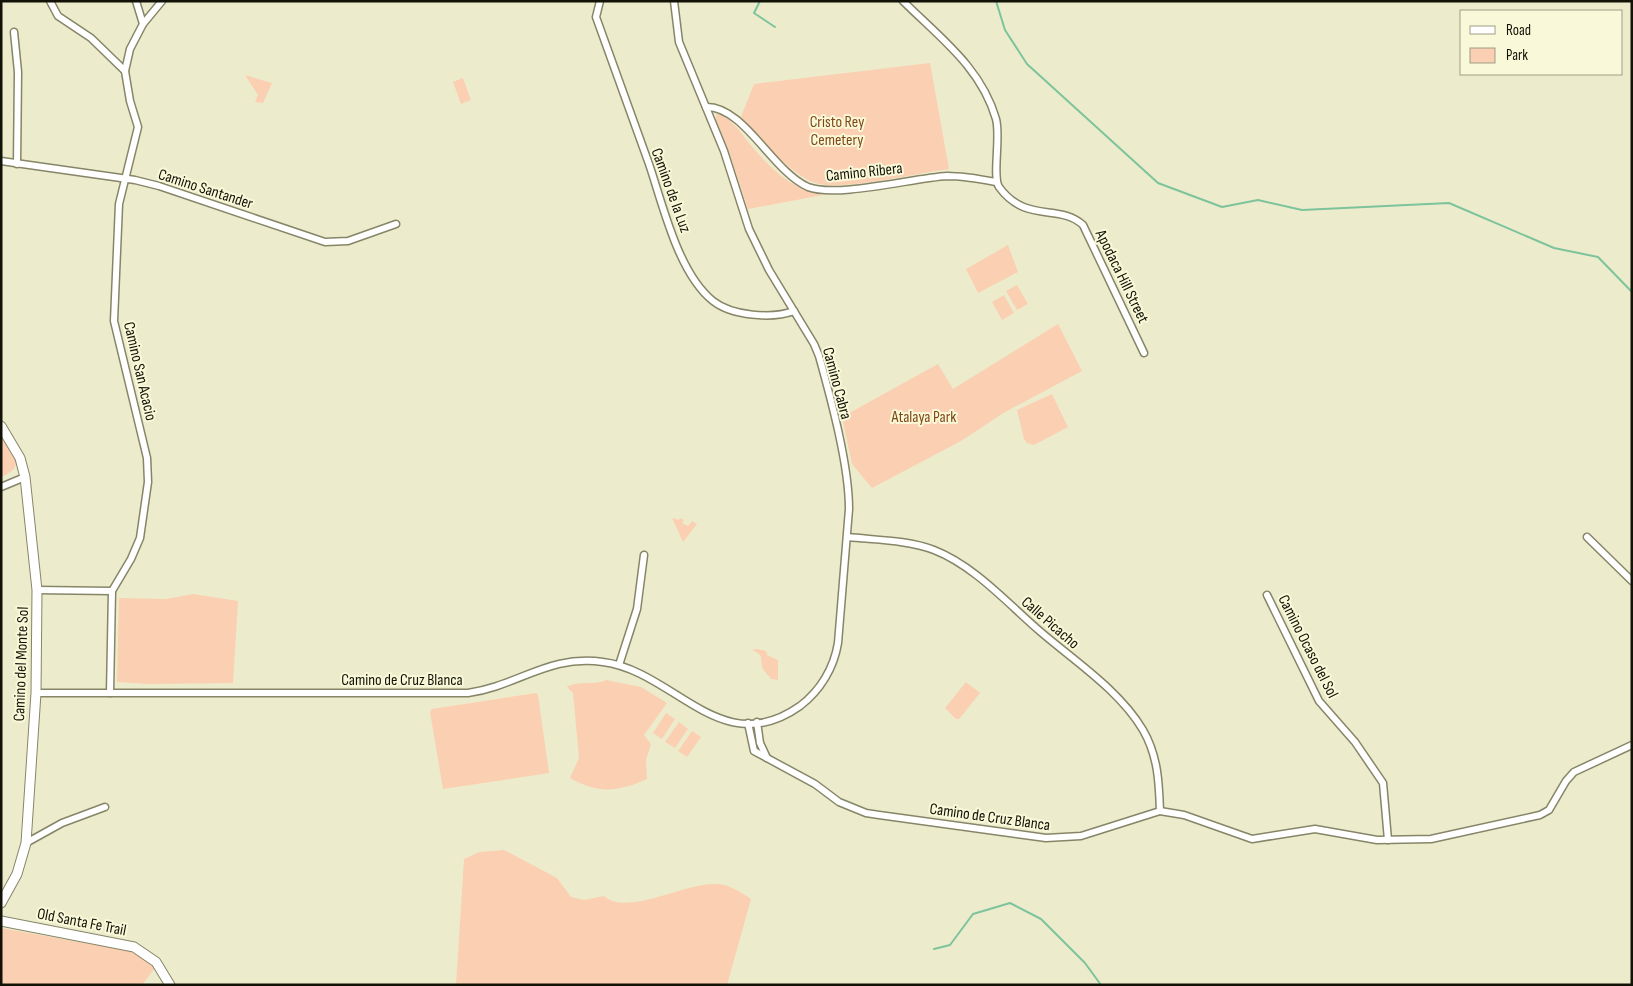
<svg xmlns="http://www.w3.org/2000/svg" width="1633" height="986" viewBox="0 0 1633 986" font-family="'Sofia Sans Condensed',sans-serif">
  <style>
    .green { fill: #fbcfb1 }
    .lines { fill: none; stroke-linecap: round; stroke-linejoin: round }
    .stream { stroke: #7dc39b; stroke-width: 2 }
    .street-casing { stroke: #868568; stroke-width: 9 }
    .secondary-casing { stroke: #868568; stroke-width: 11 }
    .street { stroke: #fff; stroke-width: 6 }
    .secondary { stroke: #fff; stroke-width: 9 }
    .labels { text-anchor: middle; stroke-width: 4; stroke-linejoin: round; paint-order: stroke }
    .park-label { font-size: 16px; fill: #804716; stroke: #f9f9d9 }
    .street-label { font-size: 16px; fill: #121207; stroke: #f9f9d9 }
  </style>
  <rect width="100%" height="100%" fill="#ececcc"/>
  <g class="green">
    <path d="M930,63L949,169C918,173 846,190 819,184C791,177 760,137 741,117L754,84Z"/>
    <polygon points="245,75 272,83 263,103 255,102 258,95"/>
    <polygon points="463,78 471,100 461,104 453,82"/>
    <path d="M719,113C735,122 743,136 754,149C773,171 794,190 823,195L748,209L727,146L716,120V115Z"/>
    <polygon points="1008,245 1018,272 978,293 966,269"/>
    <polygon points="1017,285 1028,304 1017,310 1006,291"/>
    <polygon points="1004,295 1014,313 1002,320 992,302"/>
    <polygon points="1058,324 1082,371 1005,412 961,441 872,488 852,464 842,417 938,364 953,389"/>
    <polygon points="1052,394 1068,427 1034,445 1027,443 1024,439 1017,410"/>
    <path d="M1,435C12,452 29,466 1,477Z"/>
    <polygon points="672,518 679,520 680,518 684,520 682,523 688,526 692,521 697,524 683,542"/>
    <polygon points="193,594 238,601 233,683 150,684 117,682 119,598 166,599"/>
    <path d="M757,649L766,651L767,655L778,660V680L771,679C769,676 766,673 763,669C759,661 766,655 752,650Z"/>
    <path d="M606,680L641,687L667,703L644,735L651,744L646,760L647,779C618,792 598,794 570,778L579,758L573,693L567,687C578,680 594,686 606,680Z"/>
    <polygon points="966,682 980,693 959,719 956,719 945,708"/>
    <polygon points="536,693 538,695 549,773 443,789 430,712 432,709"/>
    <polygon points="666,713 675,719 662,739 653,733"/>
    <polygon points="679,722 688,729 675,748 665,742"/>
    <polygon points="692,731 701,737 687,757 678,751"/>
    <path d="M504,850L557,878L571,897L584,900L604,896C626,917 686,882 716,884C729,884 741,892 751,899L727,985H456L464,859L479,852Z"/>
    <polygon points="1,928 129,951 143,957 155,968 142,985 1,985"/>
  </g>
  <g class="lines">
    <g class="stream">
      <polyline points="760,1 754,13 775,27"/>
      <polyline points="996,1 1005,30 1027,64 1158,183 1222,207 1258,200 1302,210 1449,203 1554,248 1598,257 1632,292"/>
      <polyline points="934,949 950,945 973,914 1010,903 1041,919 1085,963 1101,985"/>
    </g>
    <g class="street-casing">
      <g id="street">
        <polyline points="50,1 58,16 91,38 125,71"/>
        <polyline points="136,1 143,24"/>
        <path d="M600,1L596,17C614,66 631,115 649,164C663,205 678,273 713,301C732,316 772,319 794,311"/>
        <path d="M903,1C939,37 981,67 996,119C1001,137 992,177 999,187C1026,224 1059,203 1083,225L1144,353"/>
        <polyline points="14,32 18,72 17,164"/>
        <path d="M706,107C744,106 772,171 808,187C837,198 913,178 947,176C963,176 980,179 996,182"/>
        <polyline points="1,161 135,180 159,186 325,242 348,241 396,224"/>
        <polyline points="1,487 25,477"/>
        <path d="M848,537C875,540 908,540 934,550C975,566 1008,604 1042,633C1076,662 1120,691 1143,730C1158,756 1159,782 1160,811"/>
        <polyline points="1587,537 1632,581"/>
        <polyline points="37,590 112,591"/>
        <polyline points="1267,595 1319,701 1355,742 1383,783 1388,840"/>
        <polyline points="619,665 637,609 644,555"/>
        <path d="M36,693H468C518,686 549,654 603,662C675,671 721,762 800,706C820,691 834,668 838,643L849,509C849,465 831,399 819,356L814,344L769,270L749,229L724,151L679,42L674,1"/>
        <polyline points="110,693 112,591 131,559 140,538 148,482 147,458 114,321 119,204 138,127 130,101 125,71 130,49 143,24 162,1"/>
        <polyline points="757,722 760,743 767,758"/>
        <polyline points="748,723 754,751 815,784 839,802 866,813 879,815 1046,838 1081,836 1160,811 1184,815 1252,839 1315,829 1377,840 1431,839 1540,815 1549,810 1566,781 1574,772 1632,745"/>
        <polyline points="26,843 62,823 105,807"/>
      </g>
    </g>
    <g class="secondary-casing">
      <g id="secondary">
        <polyline points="1,426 20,458 25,477 37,590 36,693 26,843 17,874 1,903"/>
        <polyline points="1,921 134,947 156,962 170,985"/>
      </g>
    </g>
    <use href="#street" class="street"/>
    <use href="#secondary" class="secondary"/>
  </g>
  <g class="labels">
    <g class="park-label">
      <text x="837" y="127">Cristo Rey<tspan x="837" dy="18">Cemetery</tspan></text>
      <text x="924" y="422">Atalaya Park</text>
    </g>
    <g class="street-label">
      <text transform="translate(864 171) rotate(-6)" y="6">Camino Ribera</text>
      <text transform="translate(206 188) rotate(18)" y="6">Camino Santander</text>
      <text transform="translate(672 190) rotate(70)" y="6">Camino de la Luz</text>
      <text transform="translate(1123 276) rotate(64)" y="6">Apodaca Hill Street</text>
      <text transform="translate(141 371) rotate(77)" y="6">Camino San Acacio</text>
      <text transform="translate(838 383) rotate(75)" y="6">Camino Cabra</text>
      <text transform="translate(1051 622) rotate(41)" y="6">Calle Picacho</text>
      <text transform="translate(1309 646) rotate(63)" y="6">Camino Ocaso del Sol</text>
      <text transform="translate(20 664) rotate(-88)" y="6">Camino del Monte Sol</text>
      <text x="402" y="685">Camino de Cruz Blanca</text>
      <text transform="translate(990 816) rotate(8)" y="6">Camino de Cruz Blanca</text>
      <text transform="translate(82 921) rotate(11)" y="6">Old Santa Fe Trail</text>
    </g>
  </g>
  <rect width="1633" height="986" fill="none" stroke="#121207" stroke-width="5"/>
  <rect x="1460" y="10" width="162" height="65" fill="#f9f9d9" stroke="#9d9d85"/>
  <rect x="1470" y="26" width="25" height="8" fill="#ffffff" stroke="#9d9d85"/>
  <text x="1506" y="35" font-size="15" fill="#121207">Road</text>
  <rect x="1470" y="48" width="25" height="15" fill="#fbcfb1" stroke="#9d9d85"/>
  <text x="1506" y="60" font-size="15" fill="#121207">Park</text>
</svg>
